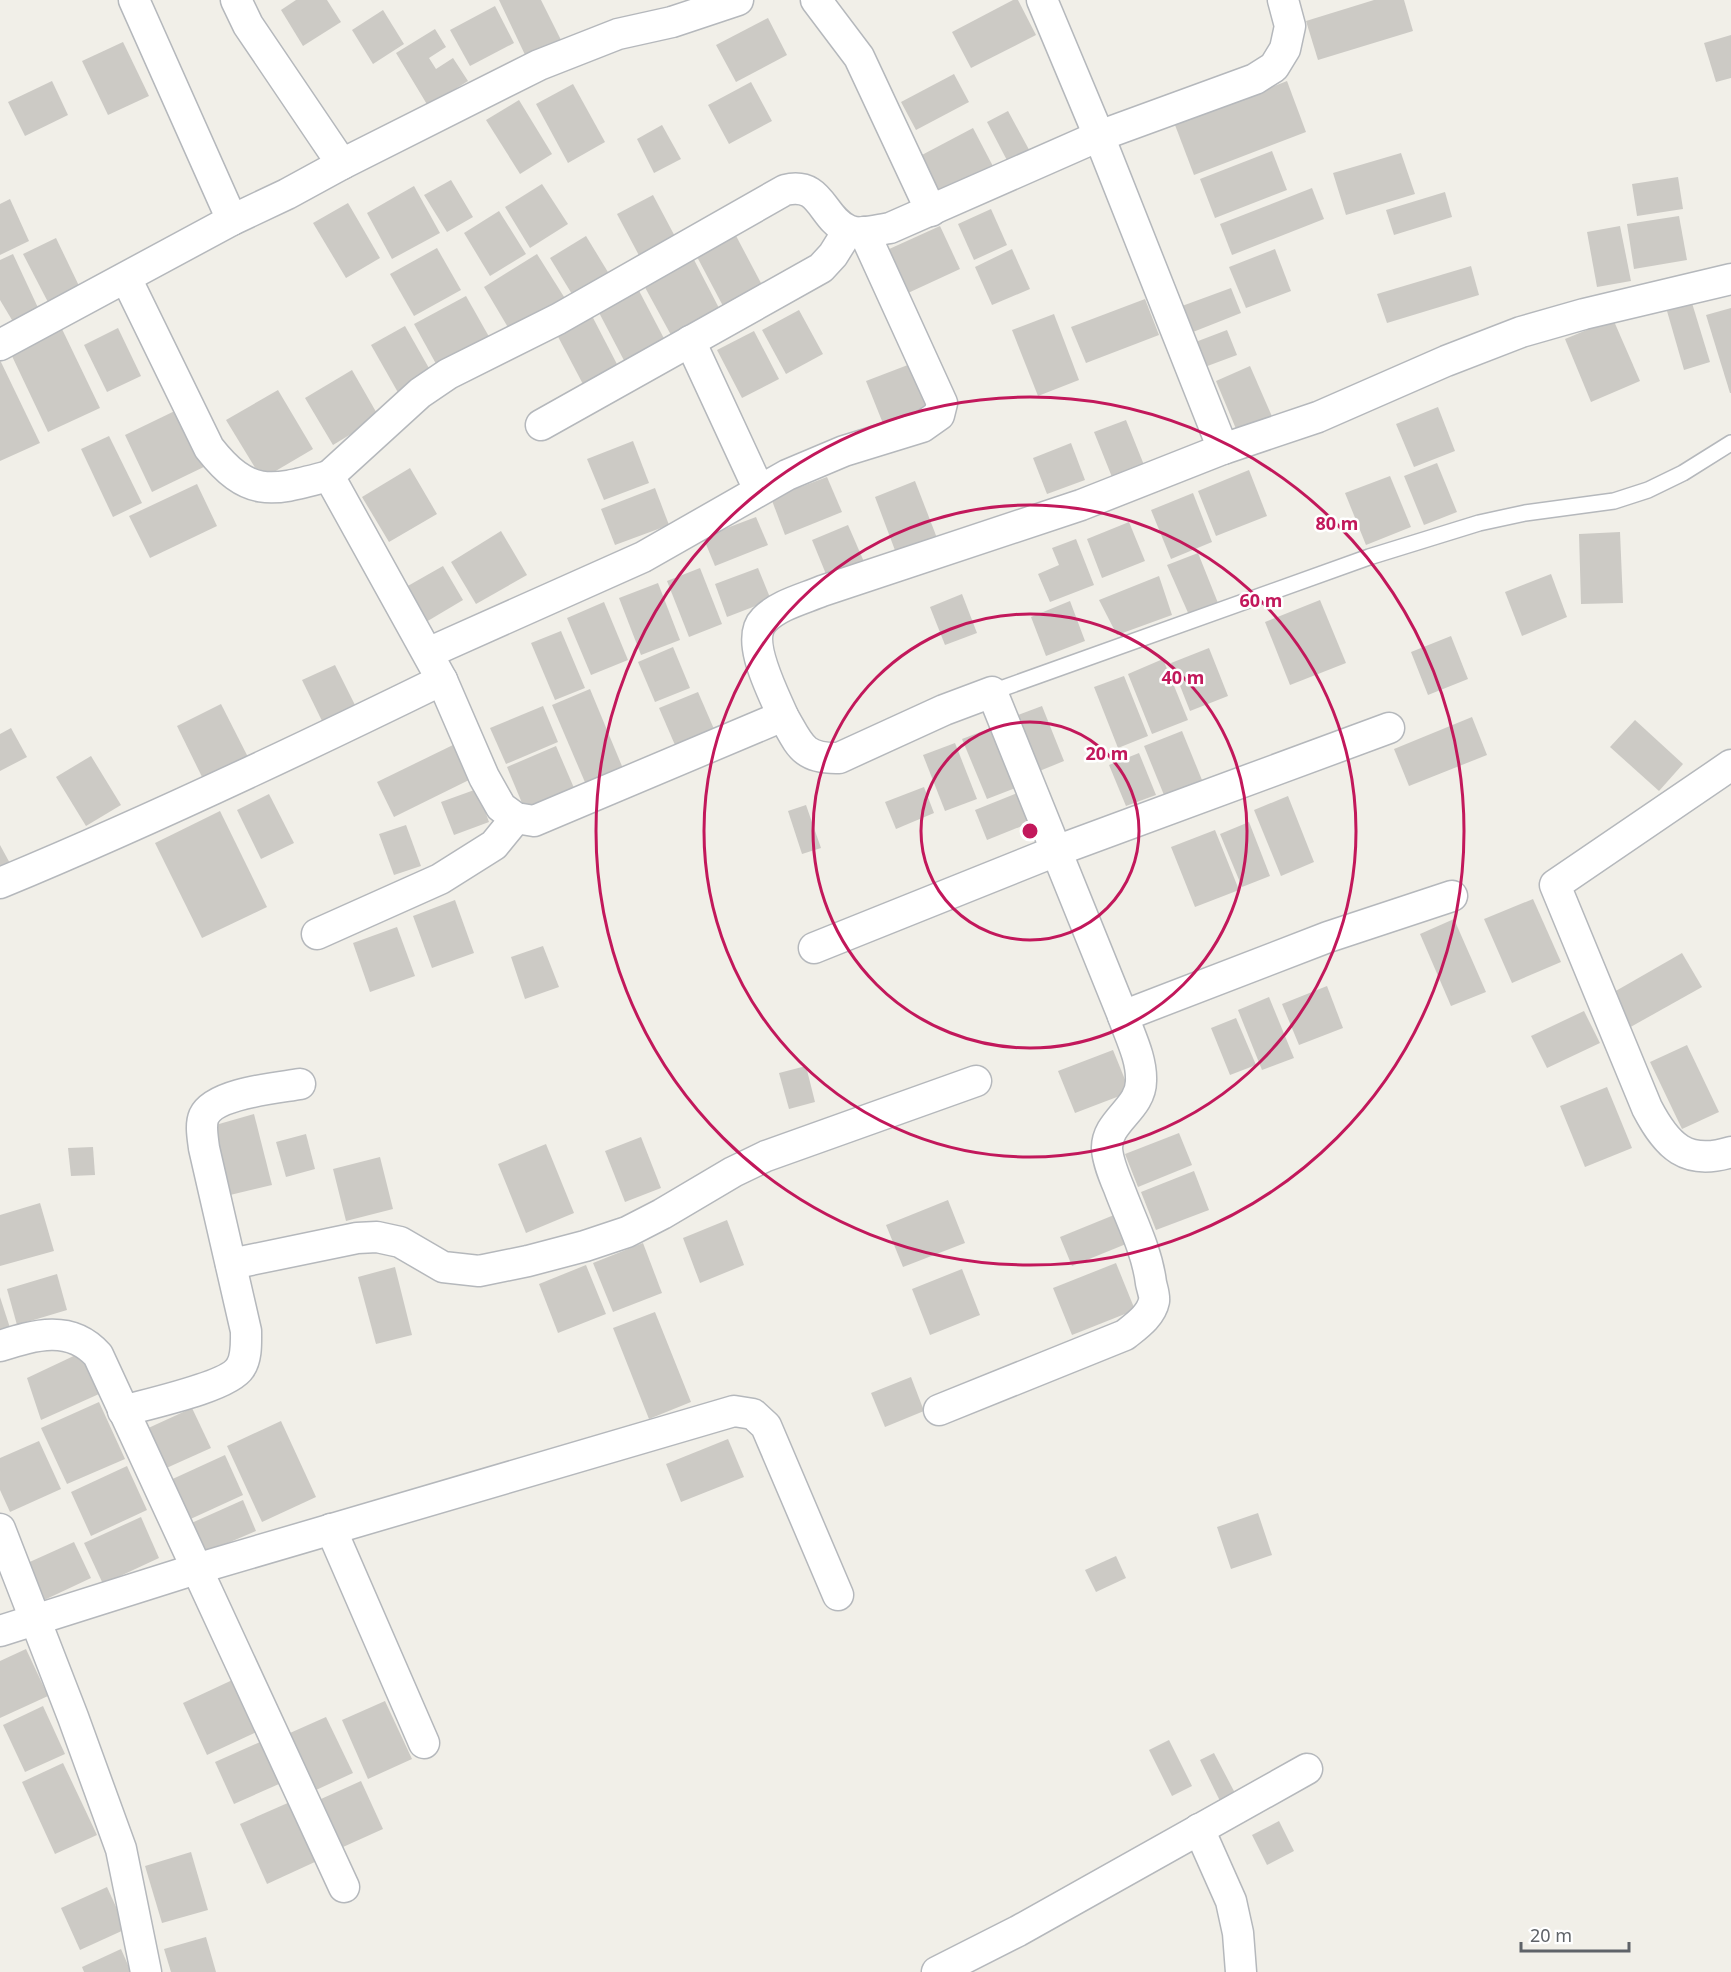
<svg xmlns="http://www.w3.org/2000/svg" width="1731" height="1972" viewBox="0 0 1731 1972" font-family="'Noto Sans',sans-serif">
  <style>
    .building { fill: #cccac5 }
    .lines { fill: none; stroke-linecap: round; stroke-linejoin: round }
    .service-casing { stroke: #b5b8bc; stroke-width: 18 }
    .minor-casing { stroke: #b5b8bc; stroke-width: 33 }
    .service { stroke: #fff; stroke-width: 15 }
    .minor { stroke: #fff; stroke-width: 30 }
    .ring { fill: none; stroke: #c2185b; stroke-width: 3 }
    .centre { fill: #c2185b; stroke: #fff; stroke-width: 3 }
    .ring-label { font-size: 18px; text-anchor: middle; font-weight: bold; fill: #c2185b; stroke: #fff; stroke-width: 5; stroke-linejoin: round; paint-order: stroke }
  </style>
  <rect width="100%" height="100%" fill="#f1efe8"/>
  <g class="building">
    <polygon points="296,0 327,0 341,22 303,46 281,10"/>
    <polygon points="499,0 541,0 562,42 527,59"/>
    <polygon points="1013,0 1018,0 1036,35 971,68 952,32"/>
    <polygon points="1374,0 1404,0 1413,31 1318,60 1306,21"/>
    <polygon points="495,6 514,43 470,66 450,30"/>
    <polygon points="383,10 404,44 373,64 352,30"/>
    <polygon points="768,18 787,55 736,82 716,45"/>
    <polygon points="435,29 446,47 429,58 436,69 453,58 468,81 428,106 396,53"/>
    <polygon points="1731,35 1731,78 1716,82 1704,43"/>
    <polygon points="123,42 149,96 108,115 82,61"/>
    <polygon points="954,74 969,102 916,130 901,102"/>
    <polygon points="52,81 68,115 25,136 8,102"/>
    <polygon points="1287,81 1306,132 1194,175 1175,125"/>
    <polygon points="751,82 772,121 729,144 708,105"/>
    <polygon points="573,84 605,142 568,163 536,104"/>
    <polygon points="519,100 552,154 520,174 486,120"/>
    <polygon points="1008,111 1033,157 1011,168 987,122"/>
    <polygon points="662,125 681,159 654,173 637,139"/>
    <polygon points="973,128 996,172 943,200 920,156"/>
    <polygon points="1272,151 1287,190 1215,218 1200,179"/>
    <polygon points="1401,153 1415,194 1346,215 1333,173"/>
    <polygon points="1678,177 1683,209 1637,216 1632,184"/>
    <polygon points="451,180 473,217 447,232 424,195"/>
    <polygon points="542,184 568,224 530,248 505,207"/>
    <polygon points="414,186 440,233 392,259 367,213"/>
    <polygon points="1312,188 1324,219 1232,255 1220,224"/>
    <polygon points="1445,192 1452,217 1394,235 1386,210"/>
    <polygon points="653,195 679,244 643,263 617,214"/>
    <polygon points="10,199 29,241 0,255 0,204"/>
    <polygon points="348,203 380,258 346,278 313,223"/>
    <polygon points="991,209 1007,245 974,260 958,224"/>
    <polygon points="499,211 526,254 490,276 464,233"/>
    <polygon points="1679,216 1687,260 1634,269 1627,224"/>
    <polygon points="940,226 960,269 908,293 887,250"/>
    <polygon points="1620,226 1631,281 1597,287 1587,232"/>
    <polygon points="734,232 762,285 723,306 695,253"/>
    <polygon points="586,236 614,282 578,304 550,258"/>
    <polygon points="56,238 81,290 50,306 23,254"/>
    <polygon points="437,248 461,290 414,316 390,274"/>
    <polygon points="1012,249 1030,289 992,305 975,267"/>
    <polygon points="1275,249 1291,291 1246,308 1229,267"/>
    <polygon points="13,254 40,312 15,325 0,300 0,260"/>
    <polygon points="537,254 566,300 512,334 484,287"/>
    <polygon points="691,254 720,310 671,335 641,280"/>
    <polygon points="1471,266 1479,295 1387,323 1377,294"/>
    <polygon points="636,285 669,348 629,370 595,305"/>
    <polygon points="1231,288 1241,313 1193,332 1182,306"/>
    <polygon points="466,296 492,342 440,371 414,324"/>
    <polygon points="1145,299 1159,335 1086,363 1071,327"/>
    <polygon points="1692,303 1710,362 1684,370 1667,311"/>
    <polygon points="1731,308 1731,393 1730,393 1706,315"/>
    <polygon points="799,310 823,354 786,374 762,330"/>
    <polygon points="590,312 620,370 585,388 555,331"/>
    <polygon points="1054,314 1079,380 1038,396 1012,330"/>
    <polygon points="1613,319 1640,381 1591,402 1565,339"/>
    <polygon points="405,326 434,377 400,396 371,345"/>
    <polygon points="118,328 141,376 107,392 84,345"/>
    <polygon points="62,329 100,408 48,432 11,354"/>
    <polygon points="1227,330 1237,355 1194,371 1185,346"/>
    <polygon points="754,331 779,379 742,398 717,350"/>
    <polygon points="0,360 40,443 0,461"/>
    <polygon points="913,363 930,408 884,426 866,381"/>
    <polygon points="1250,366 1274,421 1239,436 1216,381"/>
    <polygon points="352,370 379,417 333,445 305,398"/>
    <polygon points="278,390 313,449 262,479 226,420"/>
    <polygon points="183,407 210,464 152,492 125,435"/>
    <polygon points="1438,407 1455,451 1414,467 1396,424"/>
    <polygon points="1126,420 1146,470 1114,482 1094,432"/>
    <polygon points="109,436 142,503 113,517 81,449"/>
    <polygon points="633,441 649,483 604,500 587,459"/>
    <polygon points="1071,443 1085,480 1047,494 1033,458"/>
    <polygon points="1437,463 1457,512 1424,525 1404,476"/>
    <polygon points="410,468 437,514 389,542 362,497"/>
    <polygon points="1249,470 1267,516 1216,536 1198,491"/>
    <polygon points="1390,476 1411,527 1366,545 1345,493"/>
    <polygon points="827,477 842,512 785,535 771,498"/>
    <polygon points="915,481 937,538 896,553 875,497"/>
    <polygon points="197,484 217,526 150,558 129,516"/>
    <polygon points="655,488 669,525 615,545 601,509"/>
    <polygon points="1193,493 1212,542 1171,559 1151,510"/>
    <polygon points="756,517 768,545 715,566 703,537"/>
    <polygon points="1129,522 1145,561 1102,578 1087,539"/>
    <polygon points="848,525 865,564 828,579 812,540"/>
    <polygon points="501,531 527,575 476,604 451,562"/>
    <polygon points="1620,532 1623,603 1581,604 1579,534"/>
    <polygon points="1076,539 1094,585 1050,602 1038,574 1059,565 1052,548"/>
    <polygon points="1198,553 1218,603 1189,615 1167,565"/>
    <polygon points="443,566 463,600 426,622 406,587"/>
    <polygon points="700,568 722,624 689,637 667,581"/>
    <polygon points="758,568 771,600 727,617 715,584"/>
    <polygon points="1551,574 1567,617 1522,636 1505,592"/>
    <polygon points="1159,576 1172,615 1117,635 1099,600"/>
    <polygon points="658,583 680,640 641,655 619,598"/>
    <polygon points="962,594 977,633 945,645 930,607"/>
    <polygon points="1320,600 1346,663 1290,685 1265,622"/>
    <polygon points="1070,601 1085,641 1046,656 1031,617"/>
    <polygon points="604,602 628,660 591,675 567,618"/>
    <polygon points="561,631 585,688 555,700 531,643"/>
    <polygon points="1451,636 1468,679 1428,695 1411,652"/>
    <polygon points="673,647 690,688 655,702 638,662"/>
    <polygon points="1209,648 1228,696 1190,711 1171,663"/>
    <polygon points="1163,659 1188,720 1152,734 1128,674"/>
    <polygon points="335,665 356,707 323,723 302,680"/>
    <polygon points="1124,676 1148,736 1118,748 1094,687"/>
    <polygon points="590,689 624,771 587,787 552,705"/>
    <polygon points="698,692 717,736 678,752 659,708"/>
    <polygon points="221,704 251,763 206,785 177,726"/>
    <polygon points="543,706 558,742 506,764 490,728"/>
    <polygon points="1042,706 1064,761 1037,772 1015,716"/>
    <polygon points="1472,717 1487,755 1409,786 1394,749"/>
    <polygon points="1635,720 1683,764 1659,791 1610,747"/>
    <polygon points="999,725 1023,785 987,799 962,739"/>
    <polygon points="11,728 27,757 0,771 0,734"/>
    <polygon points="1182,731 1202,780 1164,795 1144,746"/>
    <polygon points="955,743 977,799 945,811 923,755"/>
    <polygon points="453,745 471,779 394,817 377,782"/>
    <polygon points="556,746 577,795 527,815 507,767"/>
    <polygon points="1139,753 1156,795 1126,806 1109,765"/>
    <polygon points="91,756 121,805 86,826 56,777"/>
    <polygon points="924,787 934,813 896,829 885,802"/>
    <polygon points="477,789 489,822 454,835 441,802"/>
    <polygon points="1020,792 1032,822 987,840 975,810"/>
    <polygon points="269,794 294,843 261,859 237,810"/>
    <polygon points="1288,796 1314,862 1281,876 1254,810"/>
    <polygon points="806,805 821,848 802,854 788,811"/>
    <polygon points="220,811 267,907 202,938 155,843"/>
    <polygon points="1249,822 1270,876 1242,887 1220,834"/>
    <polygon points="406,825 421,866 394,875 379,834"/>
    <polygon points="1215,830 1239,890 1195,907 1171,847"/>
    <polygon points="0,845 12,867 0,873"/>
    <polygon points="1533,899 1561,962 1512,983 1484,919"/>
    <polygon points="455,900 474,953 432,968 413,916"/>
    <polygon points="1454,919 1486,992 1451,1006 1420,934"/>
    <polygon points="397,927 415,976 370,992 353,943"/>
    <polygon points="543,946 559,987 525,999 511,957"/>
    <polygon points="1682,953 1702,987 1627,1029 1607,996"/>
    <polygon points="1327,986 1343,1028 1299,1045 1282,1004"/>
    <polygon points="1269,997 1294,1058 1262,1070 1238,1010"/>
    <polygon points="1584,1011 1600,1043 1547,1068 1531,1036"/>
    <polygon points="1236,1018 1256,1065 1230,1075 1211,1028"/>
    <polygon points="1687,1045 1719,1112 1682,1129 1650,1062"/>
    <polygon points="1113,1050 1130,1092 1075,1113 1058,1071"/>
    <polygon points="806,1066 815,1102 789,1109 779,1073"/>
    <polygon points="1607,1087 1632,1148 1585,1167 1560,1106"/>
    <polygon points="254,1114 272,1185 230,1195 212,1126"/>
    <polygon points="1179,1133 1192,1165 1138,1187 1125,1154"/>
    <polygon points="306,1134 315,1169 286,1177 276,1142"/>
    <polygon points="641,1137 661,1188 625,1202 605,1151"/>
    <polygon points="546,1144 574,1213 526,1233 498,1164"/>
    <polygon points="93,1147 95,1175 71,1176 68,1148"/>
    <polygon points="380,1157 393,1209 346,1221 333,1169"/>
    <polygon points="1194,1171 1209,1210 1156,1230 1141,1192"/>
    <polygon points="948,1200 965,1243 903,1267 886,1225"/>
    <polygon points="40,1203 54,1251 0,1266 0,1215"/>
    <polygon points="1114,1215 1126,1244 1072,1266 1060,1237"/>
    <polygon points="727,1220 744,1265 700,1283 683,1238"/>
    <polygon points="643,1243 662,1293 613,1312 593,1263"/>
    <polygon points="1116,1263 1135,1310 1072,1335 1053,1288"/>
    <polygon points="586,1265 606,1314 558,1333 539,1284"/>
    <polygon points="395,1267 412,1335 376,1344 358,1277"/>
    <polygon points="962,1269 980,1315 930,1335 912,1289"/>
    <polygon points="57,1274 67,1310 17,1325 7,1289"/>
    <polygon points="0,1297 12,1334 0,1338"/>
    <polygon points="655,1312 691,1402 649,1419 613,1328"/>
    <polygon points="80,1353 99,1394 41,1420 27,1378"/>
    <polygon points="911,1377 924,1411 885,1427 871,1393"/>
    <polygon points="99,1402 125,1459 67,1484 41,1428"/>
    <polygon points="192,1408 211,1448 162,1470 144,1430"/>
    <polygon points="281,1421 316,1497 262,1522 227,1446"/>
    <polygon points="728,1439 744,1477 681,1502 666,1464"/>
    <polygon points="39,1441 61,1489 10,1512 0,1490 0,1458"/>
    <polygon points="225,1455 243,1495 184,1522 166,1482"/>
    <polygon points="127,1466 147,1510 91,1536 71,1492"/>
    <polygon points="243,1500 256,1531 202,1554 187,1525"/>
    <polygon points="1258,1513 1272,1555 1231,1569 1217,1527"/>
    <polygon points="141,1517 159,1558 103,1584 84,1543"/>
    <polygon points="74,1542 91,1578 40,1602 23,1565"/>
    <polygon points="1116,1556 1126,1578 1096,1592 1085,1570"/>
    <polygon points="26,1649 48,1696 0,1718 0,1661"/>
    <polygon points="241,1676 265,1728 207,1755 183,1703"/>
    <polygon points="385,1701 412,1759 368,1779 342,1720"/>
    <polygon points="43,1706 65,1754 25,1772 3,1725"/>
    <polygon points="326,1717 353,1773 316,1790 290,1733"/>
    <polygon points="1169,1740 1192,1786 1172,1796 1149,1750"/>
    <polygon points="260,1742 279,1784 234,1804 215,1762"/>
    <polygon points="1214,1753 1235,1793 1220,1801 1200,1760"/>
    <polygon points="63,1763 97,1835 55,1854 22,1782"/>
    <polygon points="361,1781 383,1829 343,1847 321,1799"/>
    <polygon points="290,1802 317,1861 267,1884 240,1824"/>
    <polygon points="1279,1821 1294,1851 1267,1865 1252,1835"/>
    <polygon points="191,1852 208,1910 162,1923 145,1866"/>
    <polygon points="107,1887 126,1929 80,1950 61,1908"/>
    <polygon points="206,1937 216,1972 171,1972 164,1949"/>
    <polygon points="121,1949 131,1972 84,1972 82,1967"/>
  </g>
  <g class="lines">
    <g class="service-casing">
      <polyline id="service" points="992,692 1369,557 1479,523 1525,513 1614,501 1648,490 1683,473 1731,443"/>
    </g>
    <g class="minor-casing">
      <g id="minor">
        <polyline points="134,0 232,220"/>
        <polyline points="236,0 248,25 342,164"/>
        <polyline points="816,0 859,57 931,211"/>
        <polyline points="1042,0 1099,136 1223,449"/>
        <path d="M126,278L209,448C249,499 272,491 329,476"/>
        <polyline points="690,341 759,490"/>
        <polyline points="0,345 232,220 287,194 342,164 539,65 618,34 672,22 738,0"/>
        <polyline points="541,425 821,268 833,255 848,231"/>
        <polyline points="428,653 643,557 787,475 844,451 922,427 939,415 942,403 864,232"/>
        <path d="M442,680L484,777L501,807L516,818L534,821L783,716C774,694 744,640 764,620C778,605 803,599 822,591L1081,505L1223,449L1318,417L1446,361L1521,332L1584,314L1731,279"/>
        <path d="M783,716C800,745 802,759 839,758L944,710L992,692L1123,1016C1130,1036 1142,1059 1141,1081C1141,1109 1106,1121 1107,1149C1108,1162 1114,1176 1119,1188C1130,1218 1147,1250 1151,1283C1152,1288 1155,1296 1154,1301C1151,1316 1136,1326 1125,1335L939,1410"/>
        <path d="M1731,765L1555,885L1647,1108C1667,1146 1686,1166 1731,1152"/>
        <path d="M0,883C150,821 297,751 442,680L329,476L420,393L448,374L558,319L785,190C822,181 821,218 848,230C860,236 877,230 890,228L1099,136L1255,79L1274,67L1285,49L1290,26L1283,0"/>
        <polyline points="317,934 440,879 494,845 516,818"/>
        <polyline points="814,948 1056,851 1389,728"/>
        <polyline points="1123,1016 1328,937 1452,896"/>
        <polyline points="231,1264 357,1238 377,1237 400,1242 443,1267 479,1271 528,1261 585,1246 627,1232 662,1214 733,1172 766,1156 976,1081"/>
        <path d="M0,1346C35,1335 70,1324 98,1355L344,1887"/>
        <path d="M123,1411C147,1404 228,1387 240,1368C247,1358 246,1343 246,1331L204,1148C203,1139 200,1125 204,1116C215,1093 277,1088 300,1084"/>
        <polyline points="0,1529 73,1717 121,1849 146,1972"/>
        <polyline points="331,1529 424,1743"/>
        <polyline points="0,1631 196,1569 734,1411 753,1414 766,1426 838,1595"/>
        <polyline points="1199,1829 1231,1901 1238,1933 1241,1972"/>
        <polyline points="937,1972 1018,1931 1307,1769"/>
      </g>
    </g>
    <use href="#service" class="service"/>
    <use href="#minor" class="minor"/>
  </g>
  <g class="ring">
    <circle cx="1030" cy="831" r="109"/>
    <circle cx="1030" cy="831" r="217"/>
    <circle cx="1030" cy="831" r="326"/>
    <circle cx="1030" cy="831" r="434"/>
  </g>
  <circle cx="1030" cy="831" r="9" class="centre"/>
  <g class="ring-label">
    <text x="1337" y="530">80 m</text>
    <text x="1261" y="607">60 m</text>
    <text x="1183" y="684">40 m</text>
    <text x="1107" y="760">20 m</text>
  </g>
  <path d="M1521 1942v9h108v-9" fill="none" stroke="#5f6368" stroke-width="3"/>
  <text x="1530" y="1942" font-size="18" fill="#5f6368" stroke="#ffffff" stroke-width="4.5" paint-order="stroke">20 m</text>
</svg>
